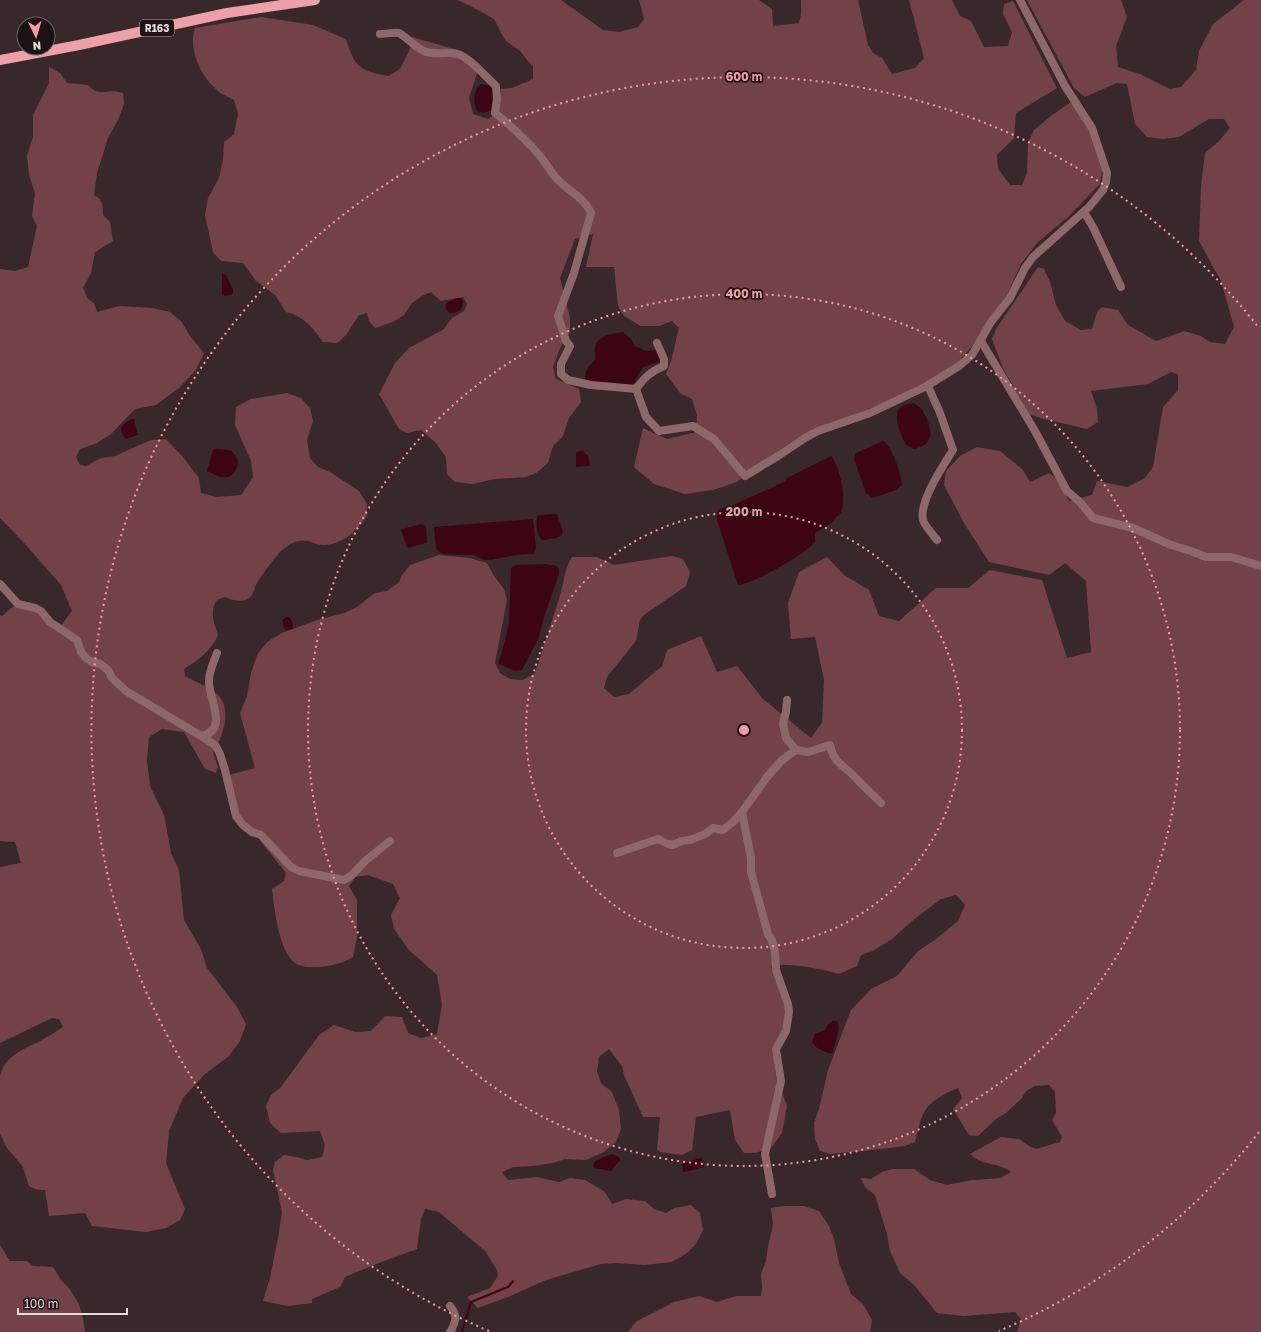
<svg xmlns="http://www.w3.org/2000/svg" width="1261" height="1332" viewBox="0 0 1261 1332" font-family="'Golos Text',sans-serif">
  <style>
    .green { fill: #734248 }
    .water { fill: #3d0412 }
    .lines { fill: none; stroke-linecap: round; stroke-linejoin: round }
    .stream { stroke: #3d0412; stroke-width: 2 }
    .minor { stroke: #8d676a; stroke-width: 8 }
    .primary { stroke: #eda0a7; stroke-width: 10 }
    .ring { fill: none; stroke: #f49aa3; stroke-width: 2; stroke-dasharray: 2 4 }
    .labels { text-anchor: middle; stroke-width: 3.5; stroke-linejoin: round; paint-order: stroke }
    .shield { fill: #1b1314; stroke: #aaa0a0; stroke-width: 1 }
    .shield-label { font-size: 10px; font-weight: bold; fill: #e7dcdc }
    .centre { fill: #f49aa3; stroke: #1b1314; stroke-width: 2 }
    .ring-label { font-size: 12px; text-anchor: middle; font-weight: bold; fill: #f49aa3; stroke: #1b1314; stroke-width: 3.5; stroke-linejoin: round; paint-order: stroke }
  </style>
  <rect width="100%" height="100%" fill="#392829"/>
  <g class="green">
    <path d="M458,0H561L603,30L619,32L638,27L644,19L639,0H759L772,9L773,26L799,23L801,14V0H858L868,45L873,53L882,58L892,74L915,68L924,58L909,0H952L960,16L971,21L984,47L1008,46L1012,32L1003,14L1004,4L1013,1L1057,88L1016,113L1014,138L997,155L998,169L1010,185H1022L1027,173L1028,143L1034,130L1051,116L1071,102L1088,128L1102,170L1100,184L1068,217L1037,243L1021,264L1007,295L990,318L977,341L956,364L923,386L848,418L814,430L790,443L750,470L737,482L713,490L685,494L654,484L634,467L643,428L667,439L696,432L697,415L692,399L680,393L666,374L671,361L679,328L672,321L659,326H641L624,316L618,306L614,267H586L593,234L575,239L560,278L570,318V332L560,348L553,367L556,379L579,389L581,402L569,418L563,436L553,446L548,463L536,473L526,477L494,479L473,484L455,482L447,474L446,457L435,442L421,430L407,433L399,429L379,394L395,363L409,348L444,329L452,318L464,311L467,304L463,297L441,301L431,292L422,296L411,304L404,315L393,322L375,328L369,321L367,313L359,315L346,335L337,343L323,342C313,328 304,316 286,312L275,295L256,281L243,263L221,261L213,252L205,215L208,198L219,178L223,160L224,142L234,134L238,114L234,100C229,97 220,94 216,89C200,75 188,49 195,28L261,17L313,25L346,39C355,68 360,71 389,76L400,69L410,49L412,37L454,49L480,64L469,98L473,114L488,119C500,113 500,101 501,89L512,88L533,79V67L520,51L505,40L494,19L480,11Z"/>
    <path d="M1027,0H1121L1127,17L1116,46L1118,67L1140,74L1170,89L1181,87L1196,70L1199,51L1213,24L1244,0H1261V1332H1017L1021,1319L1015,1312L964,1316L937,1313L915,1286L900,1273L890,1251L887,1234L875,1195L865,1187L861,1178L871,1179L882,1172L892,1169H914L930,1180L947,1185L972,1180L1001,1178L1011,1172C999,1162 981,1166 970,1154L1001,1137L1019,1139L1029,1146L1036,1149L1060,1142L1062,1137L1052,1120L1056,1113L1055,1092L1049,1085L1035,1086L1026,1091L1022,1098L1006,1113L996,1119L978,1136L969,1135L953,1109L962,1098L958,1088C949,1091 932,1100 926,1109C920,1118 918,1131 915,1142L905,1146L872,1150L830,1154L820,1151L815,1139L814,1123L819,1109L828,1070L851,1010L871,989L897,976L918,951L935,940L958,921L965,905L956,895L941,899L912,921L892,939L873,951L861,955L857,966L839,974C817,968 793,963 771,966L786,1008L783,1032L773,1049L776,1077L787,1106L782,1133L771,1148L755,1153H744L735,1140L730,1110L696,1117L692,1150L682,1155L660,1152L657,1149L660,1117H643L624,1075L622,1066L609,1049L599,1057L597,1071L601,1083L612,1092L619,1110L621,1129L616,1142L604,1152L586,1160L565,1159L553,1163L533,1166L513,1167L502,1172L508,1180L537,1177L559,1182L570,1178L585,1180L605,1192L612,1204L626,1199L645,1201L654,1209L666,1213L674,1208L691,1205L700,1213L703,1230L696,1244L687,1253L672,1262L644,1265L616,1263L601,1264L546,1280L508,1297L478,1308L467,1297L490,1288L498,1276L497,1270L485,1251L452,1223L439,1212L425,1209L421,1219L417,1249L379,1263L345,1277L340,1287L312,1299V1303L288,1306L263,1301L270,1278L278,1238L282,1212L273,1170L275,1162L284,1155L297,1157L307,1160L322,1157L325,1145L320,1131L281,1133L270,1123L266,1106L271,1095L281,1087L319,1035L334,1025L355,1032L371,1031L385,1016L402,1017L408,1033L421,1038L437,1034L442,1005L437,975L409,950L394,929L391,915L400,898L393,884L368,875L355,877L349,886L357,900V937L353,957C340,964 332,966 318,967C309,967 301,968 294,962C279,951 274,907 272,889L284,881L286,873L259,839L237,814L229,775L255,768L240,713L247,696L251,673L257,655L267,642L282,633L317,620L344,613L357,607L375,593L387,591L399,582L402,575L410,565L439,555L470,558L487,563L494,576L504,589L507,600L495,663L500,673L510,679L523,680L535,673C544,647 552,621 560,595C564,582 565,568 572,557H597L614,565L672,556L683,559L690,572L686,586L644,615L640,620L636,641L607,677L604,688L614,697L629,694L662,666L667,650L701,636L717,672L737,666L763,699L811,738L822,723L824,680L815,637L791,639L788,603L799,572L827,557L844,575L869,590L879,616L899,621L936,588H968L990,570L1042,580L1067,658L1091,652L1086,581L1065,563L1049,575L989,562L964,523L944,485L946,471L960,456L977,447L1000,451L1023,470L1030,482L1049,473L1057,479L1069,501L1092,495L1097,481L1128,487L1145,478L1153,467L1163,407L1178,390V374L1171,372L1148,384L1091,391L1097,409L1098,422L1087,429L1044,419L1029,414L1003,368L992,339L996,329L1038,267L1044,269L1050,282L1056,305L1065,321L1081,330L1092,329L1097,312L1102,307L1118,310L1128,325L1156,341L1184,331L1201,336L1210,342L1225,344L1234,327L1221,281L1199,241L1201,186L1205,153L1219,141L1230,128L1224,119H1209L1179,137L1163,139L1147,137L1135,124L1127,84L1117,83L1085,97L1074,88Z"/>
    <path d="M49,67L60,73L67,83L88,85C101,99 107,87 123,93L124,104L118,120L108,138L97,173L94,195C103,200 103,205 103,215L110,222L113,241L95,252L91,273L83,288L88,299L94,303L97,312L119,306L152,308L170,312L181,321L190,336L204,353L196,370L179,388L156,405L135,409L111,434L97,443L80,449L76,457L80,465L86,466L101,458L115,456L151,440L166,439L183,457L199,478L201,493L217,497L241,495L253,477L251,461L235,425L236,407L251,399L287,393L301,398L310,408L313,421L307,440L310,458L318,467L330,472L359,491L367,504V516C357,530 343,545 323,545C320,545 317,544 314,543C300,538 293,541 281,551C277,555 260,577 257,583C255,585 255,589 254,591C249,604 236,602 225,597L217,600C209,612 214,622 218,635C212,650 197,661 184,669L185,676C195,682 208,686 217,694C233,709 223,737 213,752L218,767L216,773L205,769L184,732L162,729L149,737L147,760L150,786L164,815L171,853L179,870L184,920L201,949L207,968L237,1007L246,1024L240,1041L229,1056L205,1074L183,1098L169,1131L166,1163L185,1209L180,1220L166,1228L146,1232L92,1226L85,1213L49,1216L45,1190H38L29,1186L23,1167L7,1148L0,1134V1076C5,1053 29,1048 47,1037C53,1034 58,1030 63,1027L59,1019L52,1018L0,1043V867L21,863L15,842L0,841V615L2,616L15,605L39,613L57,631L72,611L61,585L25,544L0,518V269L15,271L28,267L37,226L32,216L35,194L29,174L27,156L33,137V115L49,83Z"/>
    <polygon points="785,1206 804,1206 819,1211 829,1226 834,1239 839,1263 851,1294 863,1304 872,1320 870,1332 628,1332 637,1321 674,1302 699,1296 717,1302 736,1296 761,1296 762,1287 761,1274 766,1261 768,1246 773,1225 771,1208"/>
    <polygon points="0,1245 10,1261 27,1261 33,1266 53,1267 61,1280 69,1288 79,1304 83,1318 85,1332 0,1332"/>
  </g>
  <g class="water">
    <path d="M481,84L493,86L494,89L491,111L482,113L478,112C472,104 473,90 481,84Z"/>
    <polygon points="222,274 226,275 233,289 233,294 225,296 222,295"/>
    <path d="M458,298H461L463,300L462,308C455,316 444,315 446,303Z"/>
    <path d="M623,332L631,339L635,346L646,351L656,350L660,362L643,367L634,383L632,385L589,382L585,379C585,371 588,366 595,360C595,355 594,348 596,344C600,335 615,333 623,332Z"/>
    <path d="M914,403C916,405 920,407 922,409C923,411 925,415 926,417C933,432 933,445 914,449L906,445C900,432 895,424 898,409L908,404Z"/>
    <path d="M132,419H134L138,435L126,439C117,429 121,424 132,419Z"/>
    <path d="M883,441C892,445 901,475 902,485L896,490L873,498L866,493L854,459L856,453Z"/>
    <path d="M216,449L231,450C233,452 237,458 238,461C239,466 233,476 228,477C222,479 214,474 209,472L207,471L212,453L213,450Z"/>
    <polygon points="583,450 585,454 588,455 590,465 588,466 576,467 576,452"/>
    <path d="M831,456C840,467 847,499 841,512C840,515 837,516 835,518L834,521L815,533V542C806,554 753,584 738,585L717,520V512L719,509L733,505L784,482L787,478Z"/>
    <path d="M555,514L557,515C566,537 566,537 542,540C536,535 536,524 537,516L538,515Z"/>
    <polygon points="533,519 536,548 535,552 533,554 515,555 491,560 485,560 473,555 459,555 445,554 439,552 436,548 434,527"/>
    <polygon points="421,524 426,526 427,543 407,548 401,530 402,529"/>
    <polygon points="546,564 557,566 559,569 559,574 544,617 539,637 522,670 515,671 499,664 499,661 504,644 509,623 511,568 516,565"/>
    <polygon points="287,617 289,617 293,623 293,629 286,630 284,628 282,620"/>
    <path d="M833,1021H837C842,1030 834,1043 833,1052L831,1054L817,1048L812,1042L815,1034L825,1030L829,1023Z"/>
    <polygon points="612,1154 619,1157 620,1160 611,1171 594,1168 593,1166 595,1161"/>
    <polygon points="700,1158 702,1158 704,1167 685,1172 683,1172 682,1164"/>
  </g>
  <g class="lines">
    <polyline class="stream" points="462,1332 471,1302 508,1287 513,1281"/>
    <g class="minor">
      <path d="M380,34C386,34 393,32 399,33C404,35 416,48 424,51C435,56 447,51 458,54C470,58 487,78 496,86L497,99L495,113C511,126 527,140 540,156C546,163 550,171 556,178C568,191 584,197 591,213L574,273L558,316L566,341L570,346L561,364V374L568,380L591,385L636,389C645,377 650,372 664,366V359L657,343"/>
      <polyline points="1084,212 1093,227 1121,287"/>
      <polyline points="981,341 1035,431 1067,491 1080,502 1093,518 1133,528 1171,545 1191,551 1206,557 1231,557 1261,566"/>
      <path d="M928,386L940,413L953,450C943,466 919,501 923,520C924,525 934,536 937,540"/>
      <polyline points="636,389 646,417 659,431 693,426 714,439 745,476 778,456 805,438 818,431 870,413 925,387 959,366 972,355 991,322 1010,298 1025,268 1033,257 1089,207 1103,190 1106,182 1107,173 1092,128 1065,86 1020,0"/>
      <path d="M0,584L18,604L35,608L41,611L50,622L77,640L81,652L86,658L92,662L100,664L108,670L112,678L126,691L201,736C230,730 208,699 209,680C209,672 214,661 217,653"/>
      <path d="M787,700L786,712L783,724L786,738L796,750L808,752L830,745C833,762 843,765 854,776C863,786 872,794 881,803"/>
      <polyline points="201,736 215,745 220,754 225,770 236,816 243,825 252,832 261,835 291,867 299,871 344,880 352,875 365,861 390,841"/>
      <polyline points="617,853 658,839 668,844 673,845 681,841 690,840 705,834 713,828 723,830 733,822 742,812"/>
      <polyline points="772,1194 765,1154 781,1081 776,1049 786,1031 789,1012 788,1004 776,970 775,952 772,940 768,934 751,872 751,858 742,812 767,777 782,760 796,750"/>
      <path d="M450,1306C458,1316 456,1320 451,1331L450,1332"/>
    </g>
    <polyline class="primary" points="0,60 79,45 227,13 315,0"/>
  </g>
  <g class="ring">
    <circle cx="744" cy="730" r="218"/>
    <circle cx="744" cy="730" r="436"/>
    <path d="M1259 1132A653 653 0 0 1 999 1331M489 1331A653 653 0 1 1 1259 328"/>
  </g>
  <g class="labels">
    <rect class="shield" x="140" y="20" width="34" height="16" rx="3"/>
    <g class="shield-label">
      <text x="157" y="32">R163</text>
    </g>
  </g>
  <circle cx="744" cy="730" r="6" class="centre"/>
  <g class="ring-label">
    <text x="744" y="81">600 m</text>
    <text x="744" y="298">400 m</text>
    <text x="744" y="516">200 m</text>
  </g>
  <g transform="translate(36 36) rotate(175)"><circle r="19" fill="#1b1314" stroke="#6d6364"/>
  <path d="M0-3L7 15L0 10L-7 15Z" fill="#f49aa3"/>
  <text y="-6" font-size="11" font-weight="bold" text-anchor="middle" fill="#e7dcdc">N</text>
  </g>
  <path d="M18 1308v6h109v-6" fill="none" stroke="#e7dcdc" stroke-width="2"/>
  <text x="24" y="1308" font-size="12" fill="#e7dcdc" stroke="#1b1314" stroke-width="3" paint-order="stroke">100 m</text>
</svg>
